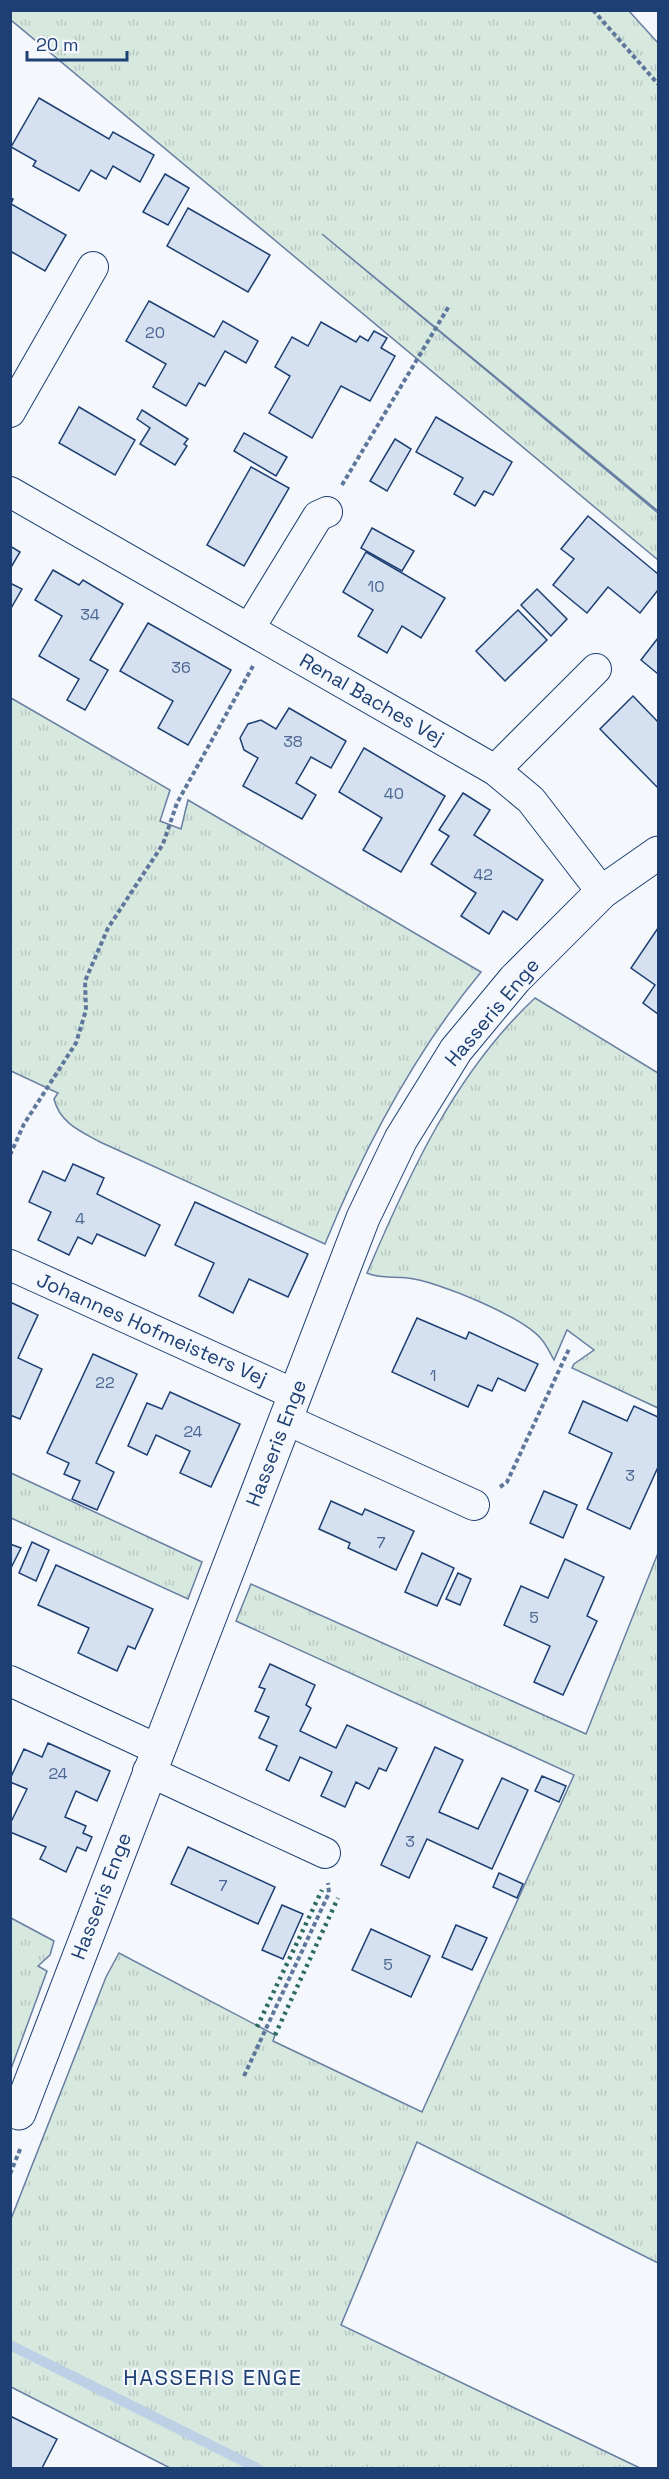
<svg xmlns="http://www.w3.org/2000/svg" width="669" height="2479" viewBox="0 0 669 2479" font-family="'Space Grotesk',sans-serif">
  <style>
    .grass { fill: url(#grass-tufts); stroke: #687fa3; stroke-width: 1.5 }
    .lines { fill: none; stroke-linecap: round; stroke-linejoin: round }
    .stream { stroke: #bed0e5; stroke-width: 10 }
    .building { fill: #d5e0f0; stroke: #1d3f73; stroke-width: 1.5 }
    .street-casing { stroke: #1d3f73; stroke-width: 32 }
    .secondary-casing { stroke: #1d3f73; stroke-width: 35 }
    .path { stroke: #5e769c; stroke-width: 4; stroke-dasharray: 4.5 3; stroke-linecap: butt }
    .street { stroke: #f4f7fb; stroke-width: 30 }
    .secondary { stroke: #f4f7fb; stroke-width: 33 }
    .hedge { stroke: #2c6c60; stroke-width: 4.5; stroke-dasharray: 3 4.5; stroke-linecap: butt }
    .labels { text-anchor: middle; stroke-width: 4.5; stroke-linejoin: round; paint-order: stroke }
    .number-label { font-size: 16px; fill: #4b6792 }
    .street-label { font-size: 20px; fill: #1d3f73; stroke: #f4f7fb }
    .quarter-label { font-size: 22px; letter-spacing: 1.5px; fill: #1d3f73; stroke: #f4f7fb }
  </style>
  <defs>
    <pattern id="grass-tufts" width="24" height="20" patternUnits="userSpaceOnUse" patternTransform="scale(1.5)"><rect width="24" height="20" fill="#d7e8df"/><path d="M3 7l-1-3M5 7V3M7 7l1-3M15 17l-1-3M17 17v-4M19 17l1-3" fill="none" stroke="#b8c8c3"/></pattern>
  </defs>
  <rect width="100%" height="100%" fill="#f4f7fb"/>
  <g class="grass">
    <polygon points="10,11 629,11 658,43 658,511 322,234 658,513 658,560 11,20"/>
    <path d="M11,698L170,790L160,821L181,829L188,800L481,972C415,1052 364,1148 325,1244L100,1142C80,1131 60,1123 54,1099L58,1093L11,1071Z"/>
    <path d="M535,998L658,1073V1408L572,1368L574,1364L594,1350L567,1330L554,1360C550,1353 547,1346 542,1340C524,1317 437,1281 408,1278C393,1276 380,1279 367,1273C409,1174 455,1073 535,998Z"/>
    <polygon points="11,1473 202,1562 188,1599 11,1518"/>
    <polygon points="658,1553 658,2263 417,2142 341,2325 640,2468 170,2468 11,2387 11,2219 106,1977 119,1953 275,2035 273,2041 422,2112 574,1775 236,1621 251,1584 586,1734"/>
    <polygon points="11,1918 54,1941 50,1955 38,1966 47,1971 11,2069"/>
  </g>
  <g class="lines">
    <polyline class="stream" points="10,2345 257,2468"/>
  </g>
  <g class="building">
    <polygon points="39,98 109,139 113,132 154,155 140,182 113,166 106,179 91,170 79,191 33,166 36,161 11,147"/>
    <polygon points="165,174 189,188 168,225 143,212"/>
    <polygon points="10,198 13,199 11,204 66,235 45,271 12,252 10,255"/>
    <polygon points="188,208 270,255 248,292 167,246"/>
    <polygon points="149,301 214,337 223,321 258,341 246,363 225,351 205,386 199,383 186,406 153,387 166,364 126,341"/>
    <polygon points="321,322 356,342 360,336 368,341 374,331 387,338 381,348 395,356 370,401 341,386 312,438 269,413 290,376 275,367 292,337 308,346"/>
    <polygon points="79,407 135,440 115,475 59,443"/>
    <polygon points="142,410 188,439 184,444 187,446 175,465 140,444 150,428 137,419"/>
    <polygon points="436,417 512,462 493,495 484,491 475,506 454,494 463,478 416,452"/>
    <polygon points="244,433 287,457 276,476 234,451"/>
    <polygon points="395,439 411,449 387,491 370,481"/>
    <polygon points="251,467 289,488 244,566 207,545"/>
    <polygon points="588,516 658,574 658,590 640,613 608,587 587,613 553,585 574,559 561,549"/>
    <polygon points="372,528 414,551 402,571 361,548"/>
    <polygon points="10,546 20,552 10,569"/>
    <polygon points="366,552 445,598 421,638 402,626 387,653 358,636 373,610 343,592"/>
    <polygon points="53,570 79,585 83,580 123,604 90,660 108,670 85,710 67,700 79,679 39,656 62,616 35,600"/>
    <polygon points="10,583 22,589 10,610"/>
    <polygon points="537,589 567,619 551,636 521,605"/>
    <polygon points="518,610 547,640 505,681 476,651"/>
    <polygon points="148,623 231,670 188,745 158,728 173,701 120,671"/>
    <polygon points="658,638 658,674 641,660"/>
    <polygon points="633,696 658,722 658,788 600,729"/>
    <polygon points="289,708 346,741 331,768 311,757 296,783 316,795 302,819 243,786 258,758 244,750 240,738 248,724 261,720 276,729"/>
    <polygon points="364,748 445,796 401,872 363,850 382,818 339,792"/>
    <polygon points="463,793 490,810 474,835 543,880 517,920 503,911 489,934 461,916 476,893 431,864 449,836 439,830"/>
    <polygon points="658,928 658,1014 643,1003 655,985 631,968"/>
    <polygon points="73,1164 104,1178 97,1194 160,1225 145,1256 97,1234 92,1244 78,1237 69,1255 38,1240 51,1212 29,1202 43,1171 65,1181"/>
    <polygon points="195,1202 308,1254 288,1297 249,1279 233,1313 199,1296 214,1263 175,1245"/>
    <polygon points="10,1302 38,1315 18,1358 42,1369 20,1419 10,1415"/>
    <polygon points="417,1318 466,1339 469,1332 538,1364 525,1391 498,1378 492,1391 478,1385 468,1407 392,1372"/>
    <polygon points="93,1354 137,1374 96,1463 114,1472 97,1510 72,1499 80,1481 64,1474 69,1463 47,1453"/>
    <polygon points="170,1392 240,1424 211,1487 180,1473 190,1451 156,1435 147,1455 128,1446 147,1403 162,1409"/>
    <polygon points="583,1401 627,1421 634,1406 658,1417 658,1467 630,1529 587,1509 612,1453 569,1433"/>
    <polygon points="544,1491 577,1505 563,1538 530,1523"/>
    <polygon points="331,1501 362,1515 365,1509 414,1531 396,1570 348,1548 350,1543 319,1529"/>
    <polygon points="32,1542 49,1550 36,1581 19,1573"/>
    <polygon points="10,1544 21,1548 10,1570"/>
    <polygon points="422,1553 454,1568 437,1606 405,1592"/>
    <polygon points="565,1559 604,1577 587,1616 597,1621 563,1695 534,1682 550,1646 504,1625 521,1586 548,1598"/>
    <polygon points="56,1565 153,1609 135,1649 128,1646 117,1671 78,1653 89,1628 38,1605"/>
    <polygon points="458,1573 471,1579 460,1605 446,1599"/>
    <polygon points="270,1664 315,1685 306,1705 311,1708 300,1731 336,1748 347,1725 397,1748 386,1771 379,1768 369,1789 356,1782 345,1807 321,1796 332,1772 300,1757 289,1781 266,1770 277,1746 259,1738 269,1717 255,1711 265,1689 259,1687"/>
    <polygon points="48,1743 110,1771 97,1801 76,1791 65,1817 86,1826 83,1833 92,1837 86,1851 77,1847 66,1872 40,1859 46,1847 10,1832 10,1824 27,1789 10,1782 10,1779 24,1749 42,1757"/>
    <polygon points="435,1747 463,1760 439,1812 478,1829 502,1778 528,1790 492,1869 427,1839 409,1878 381,1865"/>
    <polygon points="542,1776 566,1786 559,1802 535,1791"/>
    <polygon points="188,1847 275,1887 258,1924 171,1884"/>
    <polygon points="499,1873 523,1884 517,1898 493,1887"/>
    <polygon points="282,1905 303,1914 283,1959 262,1950"/>
    <polygon points="456,1925 487,1938 472,1970 442,1957"/>
    <polygon points="371,1929 430,1956 411,1997 352,1970"/>
    <polygon points="10,2416 57,2439 42,2468 10,2468"/>
  </g>
  <g class="lines">
    <g class="street-casing">
      <g id="street">
        <polyline points="10,412 93,267"/>
        <polyline points="10,492 495,770 531,800 602,892"/>
        <polyline points="249,629 318,516 327,512"/>
        <polyline points="495,770 596,669"/>
        <polyline points="10,1265 294,1394"/>
        <polyline points="285,1419 474,1505"/>
        <polyline points="10,1681 157,1749"/>
        <polyline points="148,1771 325,1853"/>
      </g>
    </g>
    <g class="secondary-casing">
      <polyline id="secondary" points="19,2113 363,1218 401,1139 456,1050 515,979 602,892 658,853"/>
    </g>
    <g class="path">
      <polyline points="593,10 658,84"/>
      <polyline points="342,485 449,306"/>
      <polyline points="10,1155 24,1124 76,1043 86,1010 85,981 108,928 163,844 177,803 253,666"/>
      <polyline points="500,1487 507,1482 569,1349"/>
      <polyline points="244,2076 329,1893 328,1883"/>
      <polyline points="10,2174 21,2147"/>
    </g>
    <use href="#street" class="street"/>
    <use href="#secondary" class="secondary"/>
    <g class="hedge">
      <polyline points="257,2027 322,1890"/>
      <polyline points="275,2035 338,1898"/>
    </g>
  </g>
  <g class="labels">
    <g class="number-label">
      <text x="155" y="338">20</text>
      <text x="376" y="592">10</text>
      <text x="90" y="620">34</text>
      <text x="181" y="673">36</text>
      <text x="293" y="747">38</text>
      <text x="394" y="799">40</text>
      <text x="483" y="880">42</text>
      <text x="80" y="1224">4</text>
      <text x="433" y="1381">1</text>
      <text x="105" y="1388">22</text>
      <text x="193" y="1437">24</text>
      <text x="630" y="1481">3</text>
      <text x="381" y="1548">7</text>
      <text x="534" y="1623">5</text>
      <text x="58" y="1779">24</text>
      <text x="410" y="1847">3</text>
      <text x="223" y="1891">7</text>
      <text x="388" y="1970">5</text>
    </g>
    <g class="street-label">
      <text transform="translate(372 699) rotate(30)" y="7">Renal Baches Vej</text>
      <text transform="translate(492 1012) rotate(-50)" y="7">Hasseris Enge</text>
      <text transform="translate(152 1329) rotate(24)" y="7">Johannes Hofmeisters Vej</text>
      <text transform="translate(276 1443) rotate(-69)" y="7">Hasseris Enge</text>
      <text transform="translate(101 1896) rotate(-69)" y="7">Hasseris Enge</text>
    </g>
    <g class="quarter-label">
      <text x="213" y="2385">HASSERIS ENGE</text>
    </g>
  </g>
  <rect width="669" height="2479" fill="none" stroke="#1d3f73" stroke-width="24"/>
  <path d="M27 51v9h100v-9" fill="none" stroke="#1d3f73" stroke-width="3"/>
  <text x="36" y="51" font-size="18" fill="#1d3f73" stroke="#f4f7fb" stroke-width="4.5" paint-order="stroke">20 m</text>
</svg>
